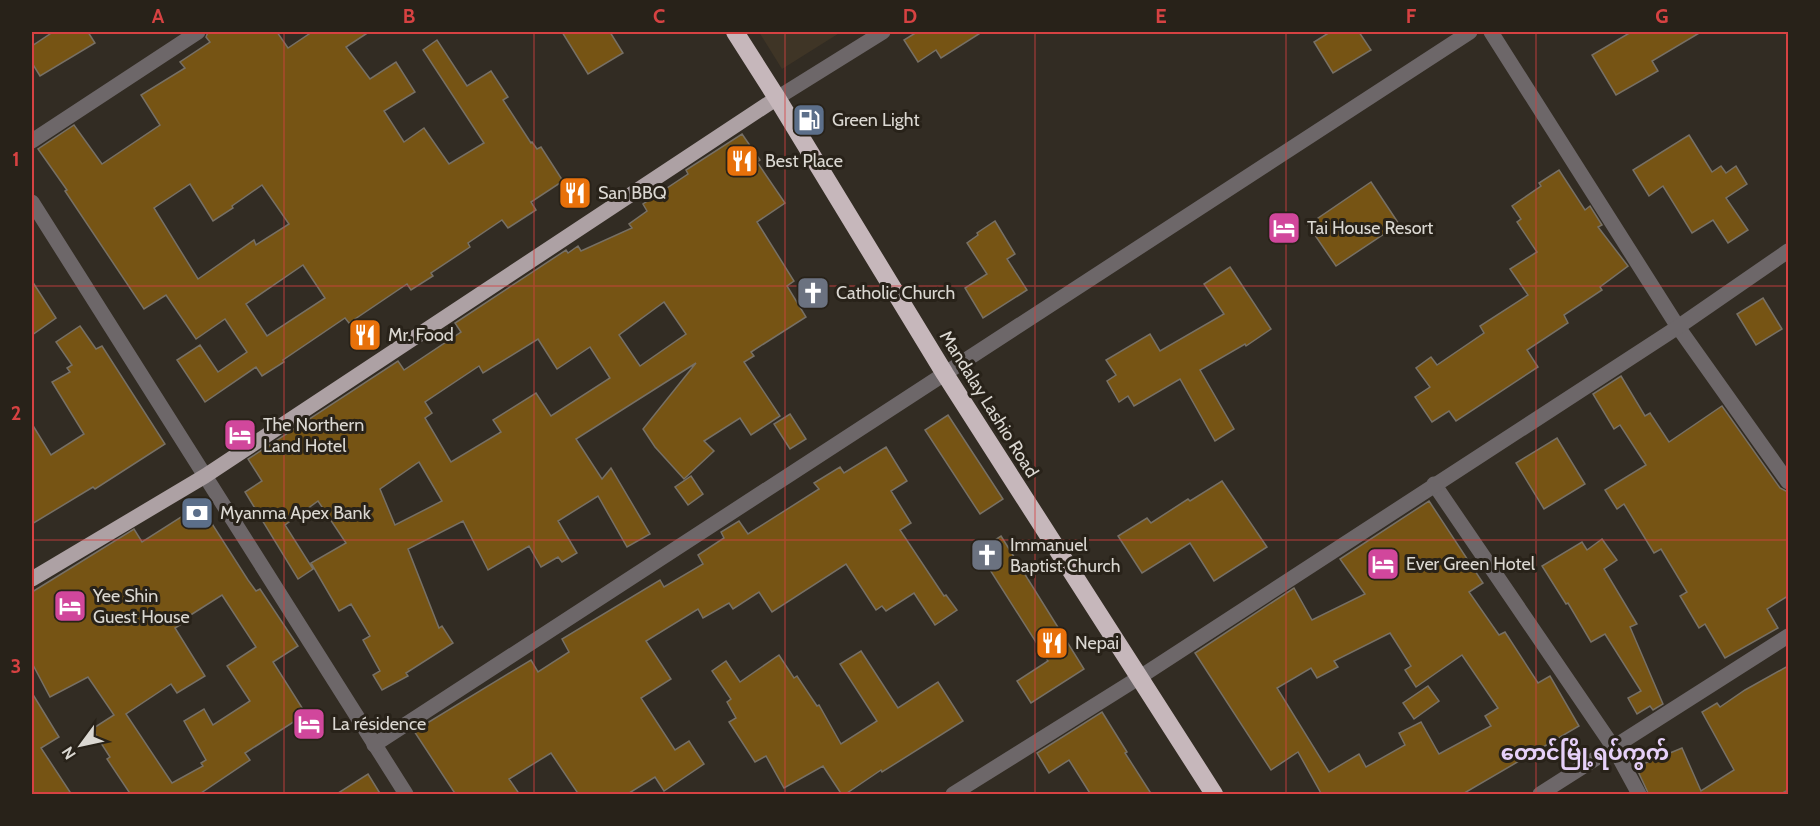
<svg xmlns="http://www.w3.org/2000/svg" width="1820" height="826" viewBox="0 0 1820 826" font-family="Cabin,'Noto Sans Myanmar',sans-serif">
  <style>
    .built { fill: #3f3526 }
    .building { fill: #765414; stroke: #777065; stroke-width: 1.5; fill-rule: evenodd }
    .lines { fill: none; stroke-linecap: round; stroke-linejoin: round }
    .minor { stroke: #6d6769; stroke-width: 15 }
    .major { stroke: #ada1a4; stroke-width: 15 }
    .highway { stroke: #c6b7bb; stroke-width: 18 }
    .grid { fill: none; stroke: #d74242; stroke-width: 1.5; stroke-opacity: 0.55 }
    .labels { text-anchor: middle; stroke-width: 6; stroke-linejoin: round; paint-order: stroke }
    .poi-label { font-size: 18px; fill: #dbd8d2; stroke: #282219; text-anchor: start }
    .street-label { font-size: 18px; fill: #dbd8d2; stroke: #282219 }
    .quarter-label { font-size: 21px; font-weight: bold; fill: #e6d0f9; stroke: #282219 }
    .neatline { fill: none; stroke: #d74242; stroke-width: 2 }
    .grid-label { font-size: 20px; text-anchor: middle; font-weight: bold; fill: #d74242 }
  </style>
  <rect width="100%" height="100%" fill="#322c23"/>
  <polygon class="built" points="759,32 841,32 782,69"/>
  <g class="building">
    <polygon points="53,32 88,32 95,43 40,76 32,63 32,46"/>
    <path d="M208,32H277L288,48L312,32H369L346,47L370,79L396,62L415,92L384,111L404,142L424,128L449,164L484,143L423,50L437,40L467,86L491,71L508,97L503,100L531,143L532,142L537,149L541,147L563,181L531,202L536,210L508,228L502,220L468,243L470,247L431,273L433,276L411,290L407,284L349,323L345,318L283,360L284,362L262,376L256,367L205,402L177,360L200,345L218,372L247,352L225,319L196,339L166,295L144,309L65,191L67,190L38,149L74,125L102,164L160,125L141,95L185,68L180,62L210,42L206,37ZM190,184L213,221L233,208L232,206L262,185L289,224L256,245L254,240L198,279L154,208ZM303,265L325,298L267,336L246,304Z"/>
    <polygon points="562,32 610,32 623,53 588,74"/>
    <polygon points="917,32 982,32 941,58 936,50 918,62 904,40"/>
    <polygon points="1330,32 1359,32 1371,50 1333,73 1314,42"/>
    <polygon points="1631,32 1701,32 1652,61 1658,71 1616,95 1592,55"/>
    <path d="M742,134L760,160L757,162L785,203L757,222L794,281L787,286L806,317L751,352L754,356L744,362L780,416L751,435L740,418L704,441L714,451L684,479L655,447L643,429L696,363L576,439L602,479L611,468L650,534L627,547L598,496L558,521L577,553L562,562L558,557L541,567L529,546L488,570L463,521L408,549L439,628L442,626L453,643L406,673L408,676L382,690L373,675L380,671L363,640L370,636L351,604L339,611L311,563L346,543L318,501L285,525L313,569L298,579L245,492L262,481L248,459L398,361L404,370L461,332L455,323L566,250L568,253L578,246L581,251L632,228L629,224L647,211L643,204L688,174L686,170ZM664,302L686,334L640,366L619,335ZM538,339L557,369L590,347L610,378L551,416L536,393L493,420L501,432L451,462L425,418L432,413L425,402L479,366L483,373ZM419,462L442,501L395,525L380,489Z"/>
    <polygon points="1689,135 1712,172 1721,166 1726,173 1736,166 1747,184 1726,198 1748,230 1728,243 1713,220 1692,233 1663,186 1649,196 1633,170"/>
    <polygon points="1559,170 1585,210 1590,206 1602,225 1598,227 1628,266 1600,287 1602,290 1564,315 1568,323 1527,350 1538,367 1456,421 1449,411 1432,422 1415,397 1430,387 1416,368 1431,357 1437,365 1484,333 1480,326 1528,295 1510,269 1537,252 1517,222 1521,219 1512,206 1541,186 1539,183"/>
    <polygon points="1371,182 1399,224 1336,266 1308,225"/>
    <polygon points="995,221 1015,254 1007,259 1027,290 983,318 965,288 987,274 967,243 978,235 977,233"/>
    <polygon points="1230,267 1271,329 1246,346 1245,344 1200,370 1234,429 1215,441 1180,379 1134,406 1128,396 1119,402 1107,381 1116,375 1106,360 1150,334 1160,351 1224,314 1204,284"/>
    <polygon points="32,281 56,318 32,335"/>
    <polygon points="1763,298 1782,329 1756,345 1737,314"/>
    <polygon points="80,326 96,349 102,346 165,444 95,489 93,487 32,524 32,424 51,455 84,434 52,382 70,372 67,368 72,365 56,342"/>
    <polygon points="1621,376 1645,416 1650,413 1669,442 1722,406 1780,488 1788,492 1788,596 1767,609 1778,628 1725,658 1705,624 1699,628 1680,596 1687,592 1661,549 1654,553 1624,504 1617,509 1605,490 1646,465 1620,425 1614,429 1593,394"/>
    <polygon points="790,414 806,439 790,449 774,424"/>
    <polygon points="948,415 1003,499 980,514 925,430"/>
    <polygon points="1557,438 1585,484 1544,509 1516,463"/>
    <polygon points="886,447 907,481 891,491 911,523 900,530 944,596 946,595 957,610 935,625 914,593 886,611 882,606 876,610 846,564 772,612 759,592 733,609 729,603 703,618 698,609 646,641 671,679 641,698 675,750 689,741 704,764 664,791 655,777 626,795 579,795 551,753 509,779 520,795 456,795 414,731 531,660 538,672 569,652 562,639 660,580 664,587 703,564 698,555 724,538 721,532 739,521 748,534 819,489 814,483 840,467 844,473"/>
    <polygon points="691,476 703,494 688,505 675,487"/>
    <polygon points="1222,481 1267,547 1214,581 1190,543 1142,573 1118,536 1147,518 1151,523 1188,499 1190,501"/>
    <path d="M1429,501L1483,583L1469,592L1499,635L1505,632L1538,683L1550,676L1579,726L1461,795H1322L1298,752L1271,770L1195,653L1294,588L1312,620L1365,594L1340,559ZM1390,633L1411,666L1405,670L1416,687L1462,655L1498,708L1485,716L1491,726L1439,754L1421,722L1399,733L1405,745L1366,767L1359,754L1329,772L1277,688L1311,668L1317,678L1338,667L1334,661Z"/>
    <path d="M200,505L248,580L256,591L260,589L298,646L273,662L306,714L245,753L250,760L198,795H131L107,759L110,757L92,729L114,715L88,677L50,697L32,663V592L134,529L142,542ZM222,595L256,647L227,666L250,701L213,725L204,709L184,721L206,760L201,763L203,766L172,783L126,714L171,684L177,693L205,676L175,628L191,618L189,616Z"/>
    <polygon points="1001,536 1084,669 1031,703 1017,681 1048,661 978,551"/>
    <polygon points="1602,539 1617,560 1604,569 1637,624 1630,627 1663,704 1653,710 1650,706 1637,714 1628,698 1641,691 1605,634 1591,642 1568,603 1566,604 1542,566 1582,542 1587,550"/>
    <polygon points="861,651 898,708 938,682 963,721 882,772 881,770 844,795 842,795 823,766 784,788 766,756 755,762 729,722 736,718 727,702 731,699 712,671 726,661 740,682 779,655 794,678 797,676 817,706 819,705 841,744 877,721 840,664"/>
    <polygon points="1788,666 1788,790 1779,795 1649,795 1636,767 1682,748 1701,791 1734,770 1702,712 1717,703 1720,707 1745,690"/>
    <polygon points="1428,686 1439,701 1414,719 1403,703"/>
    <polygon points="32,693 59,737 41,748 72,795 32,795"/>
    <polygon points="1102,712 1127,752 1125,753 1152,795 1091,795 1069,760 1049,773 1037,753"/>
    <polygon points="368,774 381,795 335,795"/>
  </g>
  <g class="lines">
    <g class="minor">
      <polyline points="1491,32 1678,327 1788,482"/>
      <polyline points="777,98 883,32"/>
      <polyline points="32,141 198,32"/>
      <polyline points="32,202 406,794"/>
      <polyline points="1434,484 1614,748 1639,794"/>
      <polyline points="374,745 1470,32"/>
      <polyline points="953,794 1140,677 1678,327 1788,251"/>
      <polyline points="1540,794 1788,636"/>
    </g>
    <polyline class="major" points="32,579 205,476 777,98"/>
    <polyline class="highway" points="735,32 777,98 945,374 1214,794"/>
  </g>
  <path class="grid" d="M284,32V794M534,32V794M785,32V794M1035,32V794M1286,32V794M1536,32V794M32,286H1788M32,540H1788"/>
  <defs>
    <g id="fuel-square" transform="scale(1.725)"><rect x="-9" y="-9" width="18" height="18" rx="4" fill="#5c6f8a" stroke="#282219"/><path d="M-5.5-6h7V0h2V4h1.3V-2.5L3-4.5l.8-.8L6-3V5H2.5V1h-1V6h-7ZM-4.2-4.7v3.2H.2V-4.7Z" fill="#fff"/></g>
    <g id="restaurant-square" transform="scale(1.725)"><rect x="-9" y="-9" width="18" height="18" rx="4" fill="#e8710a" stroke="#282219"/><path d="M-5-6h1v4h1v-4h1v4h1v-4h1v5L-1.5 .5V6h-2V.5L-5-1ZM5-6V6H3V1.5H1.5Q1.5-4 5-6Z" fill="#fff"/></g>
    <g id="hotel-square" transform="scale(1.725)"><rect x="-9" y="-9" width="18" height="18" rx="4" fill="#d1479c" stroke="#282219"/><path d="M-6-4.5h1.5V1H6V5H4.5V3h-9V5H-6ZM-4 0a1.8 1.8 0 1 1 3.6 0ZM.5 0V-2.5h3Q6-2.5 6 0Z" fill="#fff"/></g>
    <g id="church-square" transform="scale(1.725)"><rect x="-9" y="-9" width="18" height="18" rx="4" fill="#6b7280" stroke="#282219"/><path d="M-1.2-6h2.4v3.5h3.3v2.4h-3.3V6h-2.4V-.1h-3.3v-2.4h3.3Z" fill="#fff"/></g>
    <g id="bank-square" transform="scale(1.725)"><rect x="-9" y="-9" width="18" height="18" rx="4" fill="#5c6f8a" stroke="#282219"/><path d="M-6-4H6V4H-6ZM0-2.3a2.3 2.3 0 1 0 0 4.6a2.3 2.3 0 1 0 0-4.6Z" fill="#fff"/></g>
  </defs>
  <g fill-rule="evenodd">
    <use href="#fuel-square" x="809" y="120"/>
    <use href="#restaurant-square" x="742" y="161"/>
    <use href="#restaurant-square" x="575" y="193"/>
    <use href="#hotel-square" x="1284" y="228"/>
    <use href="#church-square" x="813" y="293"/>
    <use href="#restaurant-square" x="365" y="335"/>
    <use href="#hotel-square" x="240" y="435"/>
    <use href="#bank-square" x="197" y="513"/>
    <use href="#church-square" x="987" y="555"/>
    <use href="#hotel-square" x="1383" y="564"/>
    <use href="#hotel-square" x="70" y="606"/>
    <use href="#restaurant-square" x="1052" y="643"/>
    <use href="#hotel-square" x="309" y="724"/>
  </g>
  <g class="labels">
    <g class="poi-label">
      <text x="832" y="126">Green Light</text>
      <text x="765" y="167">Best Place</text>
      <text x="598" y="199">San BBQ</text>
      <text x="1307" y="234">Tai House Resort</text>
      <text x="836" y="299">Catholic Church</text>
      <text x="388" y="341">Mr. Food</text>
      <text x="263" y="431">The Northern<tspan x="263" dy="21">Land Hotel</tspan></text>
      <text x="220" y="519">Myanma Apex Bank</text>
      <text x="1010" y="551">Immanuel<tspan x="1010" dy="21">Baptist Church</tspan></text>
      <text x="1406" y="570">Ever Green Hotel</text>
      <text x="93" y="602">Yee Shin<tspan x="93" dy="21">Guest House</tspan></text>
      <text x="1075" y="649">Nepai</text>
      <text x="332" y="730">La résidence</text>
    </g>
    <g class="street-label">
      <text transform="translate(989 404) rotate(58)" y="6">Mandalay Lashio Road</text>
    </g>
    <g class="quarter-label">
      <text x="1585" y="760">တောင်မြို့ရပ်ကွက်</text>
    </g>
  </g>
  <rect width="1820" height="826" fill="none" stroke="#282219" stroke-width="66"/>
  <g transform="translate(81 745) rotate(237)" stroke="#282219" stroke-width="4.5" paint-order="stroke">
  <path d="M0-4.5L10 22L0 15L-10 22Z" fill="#dbd8d2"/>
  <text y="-9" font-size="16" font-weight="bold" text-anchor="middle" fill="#dbd8d2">N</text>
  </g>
  <rect x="33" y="33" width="1754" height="760" class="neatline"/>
  <g class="grid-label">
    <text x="158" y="23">A</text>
    <text x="409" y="23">B</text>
    <text x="659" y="23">C</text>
    <text x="910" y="23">D</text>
    <text x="1161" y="23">E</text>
    <text x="1411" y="23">F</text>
    <text x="1662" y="23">G</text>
    <text x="16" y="166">1</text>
    <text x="16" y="420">2</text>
    <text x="16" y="673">3</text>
  </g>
</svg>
